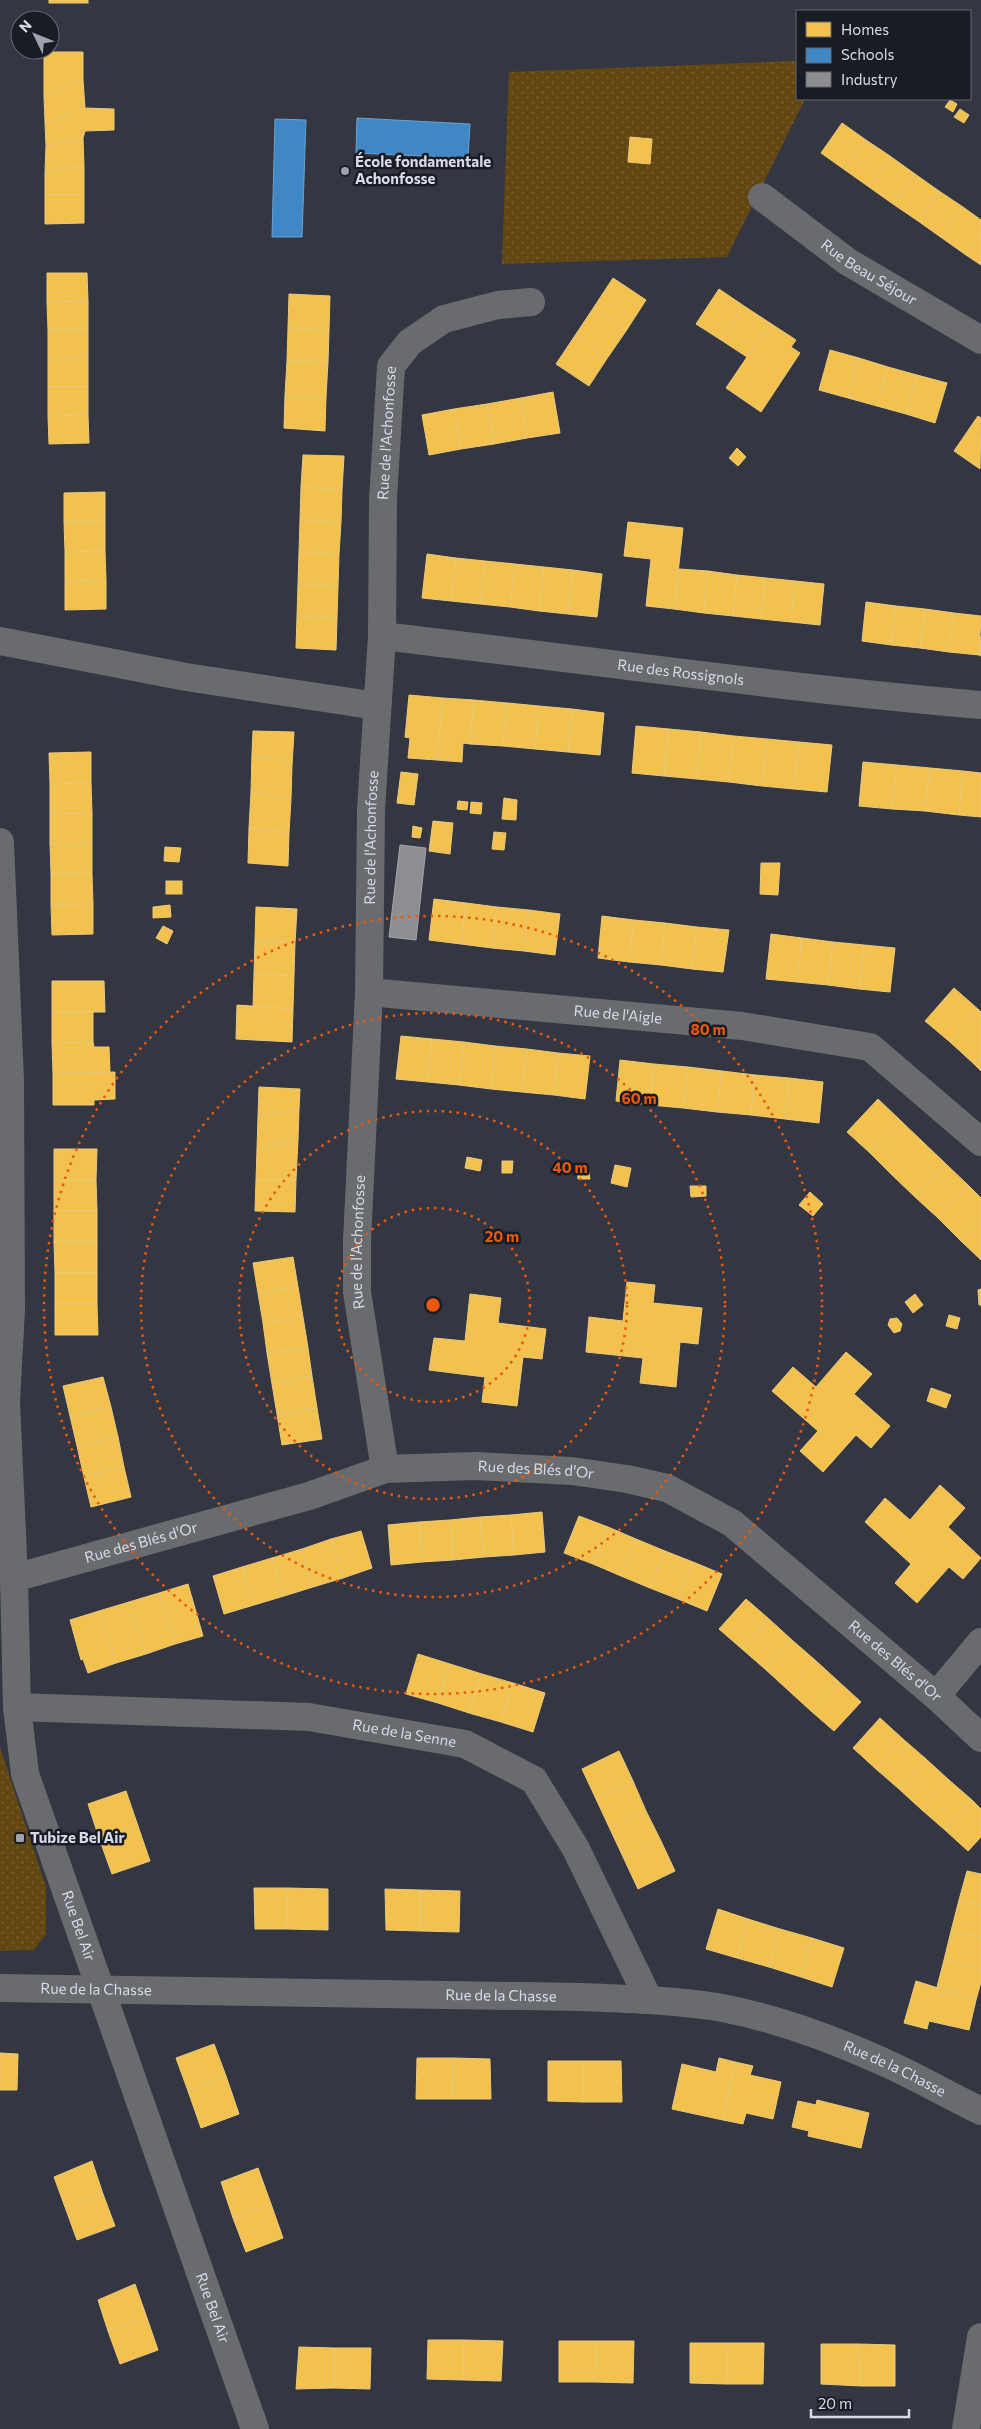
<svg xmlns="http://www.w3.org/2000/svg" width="981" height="2429" viewBox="0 0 981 2429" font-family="Commissioner,sans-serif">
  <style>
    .grass { fill: url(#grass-dots) }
    .homes { fill: #f2c14e; stroke: #eac97c }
    .schools { fill: #3f88c5; stroke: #6ca1cf }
    .industry { fill: #8d8d92; stroke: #a3a4ac }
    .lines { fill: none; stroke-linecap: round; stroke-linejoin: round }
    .minor { stroke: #696b6f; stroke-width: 28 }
    .ring { fill: none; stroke: #e8590c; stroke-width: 2.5; stroke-dasharray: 2.5 5 }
    .poi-dot { fill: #9da2ad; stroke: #191c25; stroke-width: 2 }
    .labels { text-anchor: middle; stroke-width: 5; stroke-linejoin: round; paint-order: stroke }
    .poi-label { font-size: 15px; font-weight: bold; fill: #d6dbe7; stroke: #191c25; text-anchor: start }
    .street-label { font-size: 15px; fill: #d6dbe7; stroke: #191c25 }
    .centre { fill: #e8590c; stroke: #191c25; stroke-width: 2.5 }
    .ring-label { font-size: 15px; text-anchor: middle; font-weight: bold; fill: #e8590c; stroke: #191c25; stroke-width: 5; stroke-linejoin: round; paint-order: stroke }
  </style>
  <defs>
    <pattern id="grass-dots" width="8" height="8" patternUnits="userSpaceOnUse" patternTransform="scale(1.25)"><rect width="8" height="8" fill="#634712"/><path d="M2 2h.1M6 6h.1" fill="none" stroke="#796134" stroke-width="1.8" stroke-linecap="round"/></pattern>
  </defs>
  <rect width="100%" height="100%" fill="#343741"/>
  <g class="grass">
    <polygon points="797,61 797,99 805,99 727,257 502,264 509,72"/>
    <polygon points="0,1747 46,1887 46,1934 34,1950 0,1951"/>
  </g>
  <g class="homes">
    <rect x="49" y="0" width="39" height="3"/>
    <polygon points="44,52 83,52 83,80 44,96"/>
    <polygon points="83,80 85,108 45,122 44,96"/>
    <polygon points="950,100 957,104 953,112 945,107"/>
    <polygon points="85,108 114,109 114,130 85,131 83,138 46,146 45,122"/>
    <polygon points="960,109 969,115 964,123 954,117"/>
    <polygon points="842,123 866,140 845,170 821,153"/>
    <polygon points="630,137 652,139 650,164 628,162"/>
    <polygon points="83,138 84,166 45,172 46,146"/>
    <polygon points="866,140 890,156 869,187 845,170"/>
    <polygon points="890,156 915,174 893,204 869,187"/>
    <polygon points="84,166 84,195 45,195 45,172"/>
    <polygon points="915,174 939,191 918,221 893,204"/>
    <polygon points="939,191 963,207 942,238 918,221"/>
    <polygon points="45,195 84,195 84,223 45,224"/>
    <polygon points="963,207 981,220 981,233 966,255 942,238"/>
    <polygon points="981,233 981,265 966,255"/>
    <polygon points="47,273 87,273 88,301 47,302"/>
    <polygon points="613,278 646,300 626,331 594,307"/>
    <polygon points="719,289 744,306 721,340 696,324"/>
    <polygon points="289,294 330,296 329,330 288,328"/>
    <polygon points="88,301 88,330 48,330 47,302"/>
    <polygon points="744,306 770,323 747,357 721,340"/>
    <polygon points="594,307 626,331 606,360 576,334"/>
    <polygon points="770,323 796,340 791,347 800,353 761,412 726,388"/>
    <polygon points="288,328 329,330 328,362 287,361"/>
    <polygon points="48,330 88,330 88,358 48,359"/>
    <polygon points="576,334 606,360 589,386 556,364"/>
    <polygon points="830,350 859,358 848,398 819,390"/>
    <polygon points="88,358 88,387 48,387 48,359"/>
    <polygon points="859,358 888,367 877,406 848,398"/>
    <polygon points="287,361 328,362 326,397 285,395"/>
    <polygon points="888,367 917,375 906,414 877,406"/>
    <polygon points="917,375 947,383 935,423 906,414"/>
    <polygon points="48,387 88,387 88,415 48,416"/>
    <polygon points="553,392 560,433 527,438 521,398"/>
    <polygon points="285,395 326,397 325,431 284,428"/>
    <polygon points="521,398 527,438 494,444 487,404"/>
    <polygon points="487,404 494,444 461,449 454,409"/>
    <polygon points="454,409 461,449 429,455 422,415"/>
    <polygon points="88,415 89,443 49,444 48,416"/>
    <polygon points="978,416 981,418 980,469 954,451"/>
    <polygon points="737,448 746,457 738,466 729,458"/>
    <polygon points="303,455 344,456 342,490 301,487"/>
    <polygon points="301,487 342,490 341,522 300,520"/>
    <polygon points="105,492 105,522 64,522 64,493"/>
    <polygon points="300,520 341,522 339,554 299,552"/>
    <polygon points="64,522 105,522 105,551 65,552"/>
    <polygon points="628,522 683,528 674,609 646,606 651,559 624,556"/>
    <polygon points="105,551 106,580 65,581 65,552"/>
    <polygon points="299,552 339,554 338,586 298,584"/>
    <polygon points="427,554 456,558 451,601 422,598"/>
    <polygon points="456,558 485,561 480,604 451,601"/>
    <polygon points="485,561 515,564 510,607 480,604"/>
    <polygon points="515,564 544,567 539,611 510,607"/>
    <polygon points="544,567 573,570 568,614 539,611"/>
    <polygon points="679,569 708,571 704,613 674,609"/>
    <polygon points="573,570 602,574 597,617 568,614"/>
    <polygon points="708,571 737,575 733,616 704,613"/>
    <polygon points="737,575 766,578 761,619 733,616"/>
    <polygon points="766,578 795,581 791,622 761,619"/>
    <polygon points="106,580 106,609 65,610 65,581"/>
    <polygon points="795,581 824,584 820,625 791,622"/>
    <polygon points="298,584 338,586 337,618 297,616"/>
    <polygon points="866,602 896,606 891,645 862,641"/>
    <polygon points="896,606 925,609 920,648 891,645"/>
    <polygon points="925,609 954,613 949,652 920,648"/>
    <polygon points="954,613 981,616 979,655 949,652"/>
    <polygon points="297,616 337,618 336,650 296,648"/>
    <polygon points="981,636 981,656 979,655"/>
    <polygon points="409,695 443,698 437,760 408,758 410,738 405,737"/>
    <polygon points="443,698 474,700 470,744 463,743 462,762 437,760"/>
    <polygon points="474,700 507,703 503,746 470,744"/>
    <polygon points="507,703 539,706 535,749 503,746"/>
    <polygon points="539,706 572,709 568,752 535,749"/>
    <polygon points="572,709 604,713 600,755 568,752"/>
    <polygon points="636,726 669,729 664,776 632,773"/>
    <polygon points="669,729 701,732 697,779 664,776"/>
    <polygon points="253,731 294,732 292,765 252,753"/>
    <polygon points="701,732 734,736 729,782 697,779"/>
    <polygon points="734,736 767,739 762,786 729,782"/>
    <polygon points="767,739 799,742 794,789 762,786"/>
    <polygon points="799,742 832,745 827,792 794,789"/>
    <polygon points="91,752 91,783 50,784 49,753"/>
    <polygon points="252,753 292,765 291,799 251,792"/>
    <polygon points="863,762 897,765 892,809 859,806"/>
    <polygon points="897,765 930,768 925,811 892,809"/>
    <polygon points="930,768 963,771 959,815 925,811"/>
    <polygon points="963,771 981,773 981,817 959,815"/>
    <polygon points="401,772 418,774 414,805 397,803"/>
    <polygon points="91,783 92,813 50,814 50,784"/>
    <polygon points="251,792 291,799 289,833 249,828"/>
    <polygon points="504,798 517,800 516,820 502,819"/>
    <polygon points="458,801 468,802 467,810 457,809"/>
    <polygon points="471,802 482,803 481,814 470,813"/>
    <polygon points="92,813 92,843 50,844 50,814"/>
    <polygon points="433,821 453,823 450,854 429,851"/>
    <polygon points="413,826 422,828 420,838 412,837"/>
    <polygon points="249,828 289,833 288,866 248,863"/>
    <polygon points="494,832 506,833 504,850 492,849"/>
    <polygon points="92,843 92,874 51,874 50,844"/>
    <polygon points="165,847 181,848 179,862 164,861"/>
    <polygon points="761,863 780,863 778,895 760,894"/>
    <polygon points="51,874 92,874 93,904 51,905"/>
    <rect x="166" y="881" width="16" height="13"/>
    <polygon points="434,899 466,903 461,944 429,940"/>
    <polygon points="466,903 497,907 492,948 461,944"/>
    <polygon points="93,904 93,934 52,935 51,905"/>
    <polygon points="170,905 171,917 153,918 153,907"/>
    <polygon points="256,907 297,909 295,943 255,940"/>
    <polygon points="497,907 529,910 524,951 492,948"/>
    <polygon points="529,910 560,914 555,955 524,951"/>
    <polygon points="602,916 634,920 629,962 598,958"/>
    <polygon points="634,920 665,923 661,965 629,962"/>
    <polygon points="665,923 697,927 692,969 661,965"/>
    <polygon points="163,926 173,931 167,944 156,938"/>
    <polygon points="697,927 729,930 723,972 692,969"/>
    <polygon points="771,934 802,938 797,982 766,979"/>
    <polygon points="802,938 833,942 828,985 797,982"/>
    <polygon points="255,940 295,943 294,976 254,974"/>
    <polygon points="833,942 864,945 859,989 828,985"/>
    <polygon points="864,945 895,948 890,992 859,989"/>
    <polygon points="254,974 294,976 293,1009 253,1007"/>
    <polygon points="52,981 104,981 105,1012 52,1012"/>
    <polygon points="954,988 979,1010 950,1042 925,1021"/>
    <polygon points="237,1005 293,1009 292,1042 236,1039"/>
    <polygon points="979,1010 981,1012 981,1056 974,1064 950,1042"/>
    <polygon points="52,1012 93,1012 93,1042 52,1043"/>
    <polygon points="401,1036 432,1039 428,1082 396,1079"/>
    <polygon points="432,1039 464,1042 459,1085 428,1082"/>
    <polygon points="93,1042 94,1047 109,1047 110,1072 53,1074 52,1043"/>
    <polygon points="464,1042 495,1046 491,1089 459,1085"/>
    <polygon points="495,1046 527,1049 522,1092 491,1089"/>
    <polygon points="527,1049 558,1053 554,1095 522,1092"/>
    <polygon points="558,1053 590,1056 585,1099 554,1095"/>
    <polygon points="981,1056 981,1071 974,1064"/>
    <polygon points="620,1060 654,1064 650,1105 616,1101"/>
    <polygon points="654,1064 688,1067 683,1108 650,1105"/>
    <polygon points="688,1067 722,1071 717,1112 683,1108"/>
    <polygon points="722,1071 755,1075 751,1115 717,1112"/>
    <polygon points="115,1072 115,1099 94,1100 94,1105 53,1105 53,1074"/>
    <polygon points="755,1075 789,1078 785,1119 751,1115"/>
    <polygon points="789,1078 823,1082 819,1123 785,1119"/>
    <polygon points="259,1087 300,1089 299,1109 258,1117"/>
    <polygon points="878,1099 901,1121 870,1153 847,1132"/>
    <polygon points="299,1109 298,1140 257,1149 258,1117"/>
    <polygon points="901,1121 924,1143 892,1175 870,1153"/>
    <polygon points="298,1140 296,1180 256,1180 257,1149"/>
    <polygon points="924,1143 946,1164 915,1197 892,1175"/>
    <polygon points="54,1149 97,1149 96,1180 54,1180"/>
    <polygon points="467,1157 482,1160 480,1171 465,1168"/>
    <polygon points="502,1161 513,1161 512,1173 502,1173"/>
    <polygon points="946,1164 969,1186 938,1218 915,1197"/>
    <polygon points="615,1165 631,1168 627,1187 611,1183"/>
    <polygon points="588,1168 590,1179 578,1179 577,1169"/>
    <polygon points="54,1180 96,1180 97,1211 54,1211"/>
    <polygon points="256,1180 296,1180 295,1212 255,1211"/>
    <polygon points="690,1186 706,1186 706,1196 691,1197"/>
    <polygon points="969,1186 981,1198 981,1219 961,1241 938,1218"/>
    <polygon points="810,1192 823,1204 813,1216 799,1205"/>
    <rect x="54" y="1211" width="43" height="31"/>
    <polygon points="981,1219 981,1260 961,1241"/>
    <polygon points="54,1242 97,1242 97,1273 55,1273"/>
    <polygon points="293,1257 298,1287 258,1293 253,1263"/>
    <rect x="55" y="1273" width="42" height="31"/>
    <polygon points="627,1282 655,1285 653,1303 702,1308 698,1344 680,1342 676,1387 640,1383 643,1358 586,1352 589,1317 623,1321"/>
    <polygon points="298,1287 303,1317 263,1323 258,1293"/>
    <polygon points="981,1289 981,1305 979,1305 978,1290"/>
    <polygon points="470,1294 501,1298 498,1323 546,1329 542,1359 523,1357 517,1406 482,1402 485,1377 429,1370 434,1338 465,1341"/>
    <polygon points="915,1294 923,1305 913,1313 905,1302"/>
    <polygon points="55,1304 97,1304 98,1335 55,1335"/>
    <polygon points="949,1315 960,1318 957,1329 946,1326"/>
    <polygon points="303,1317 308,1348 267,1353 263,1323"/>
    <polygon points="897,1318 902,1324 900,1331 894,1333 888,1325 890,1319"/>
    <polygon points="308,1348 312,1376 272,1384 267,1353"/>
    <polygon points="846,1352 872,1374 854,1394 890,1426 871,1448 856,1435 823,1472 800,1451 818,1431 772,1391 793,1367 816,1387"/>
    <polygon points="312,1376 317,1408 277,1414 272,1384"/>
    <polygon points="103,1377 111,1407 70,1416 63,1386"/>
    <polygon points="931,1388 951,1395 946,1408 927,1401"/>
    <polygon points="111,1407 118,1437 77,1446 70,1416"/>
    <polygon points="317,1408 322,1439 282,1445 277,1414"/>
    <polygon points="118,1437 124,1467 84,1477 77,1446"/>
    <polygon points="124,1467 131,1497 91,1507 84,1477"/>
    <polygon points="940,1485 965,1508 948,1527 981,1558 963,1579 949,1567 917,1603 895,1583 911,1564 865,1522 885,1498 910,1520"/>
    <polygon points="542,1512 545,1552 514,1555 511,1515"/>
    <polygon points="511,1515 514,1555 484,1557 480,1517"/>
    <polygon points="579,1516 608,1527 593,1564 564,1553"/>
    <polygon points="480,1517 484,1557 453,1560 450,1520"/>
    <polygon points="450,1520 453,1560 422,1562 419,1522"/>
    <polygon points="419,1522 422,1562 391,1565 388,1525"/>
    <polygon points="608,1527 636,1539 621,1576 593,1564"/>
    <polygon points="361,1531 372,1568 343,1578 331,1539"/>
    <polygon points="331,1539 343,1578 313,1587 302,1549"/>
    <polygon points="636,1539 665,1551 650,1588 621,1576"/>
    <polygon points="302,1549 313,1587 284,1596 272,1558"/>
    <polygon points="665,1551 693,1562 678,1599 650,1588"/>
    <polygon points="272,1558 284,1596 254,1605 242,1567"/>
    <polygon points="693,1562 722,1574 707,1611 678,1599"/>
    <polygon points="242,1567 254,1605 224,1614 213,1576"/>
    <polygon points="188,1584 203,1636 175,1644 159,1593"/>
    <polygon points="159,1593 175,1644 146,1654 129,1602"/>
    <polygon points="746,1599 769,1619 742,1649 719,1629"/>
    <polygon points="129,1602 146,1654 116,1663 99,1611"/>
    <polygon points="99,1611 116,1663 88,1673 83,1659 81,1660 70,1620"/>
    <polygon points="769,1619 792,1640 765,1669 742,1649"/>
    <polygon points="792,1640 815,1660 788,1690 765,1669"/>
    <polygon points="418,1654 450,1664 438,1703 406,1694"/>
    <polygon points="815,1660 838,1681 811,1711 788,1690"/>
    <polygon points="450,1664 482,1674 469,1713 438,1703"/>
    <polygon points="482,1674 513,1683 501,1722 469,1713"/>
    <polygon points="838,1681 861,1702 834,1731 811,1711"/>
    <polygon points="513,1683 545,1693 533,1732 501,1722"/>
    <polygon points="880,1718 903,1739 876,1769 853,1748"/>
    <polygon points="903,1739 926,1759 899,1789 876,1769"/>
    <polygon points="619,1751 633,1781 596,1799 582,1769"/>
    <polygon points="926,1759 949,1780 922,1810 899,1789"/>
    <polygon points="949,1780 972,1800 945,1830 922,1810"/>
    <polygon points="633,1781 646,1811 610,1829 596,1799"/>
    <polygon points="126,1791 138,1826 99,1838 88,1804"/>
    <polygon points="972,1800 981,1809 981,1837 968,1851 945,1830"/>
    <polygon points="646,1811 661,1841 624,1859 610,1829"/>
    <polygon points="138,1826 150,1861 112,1874 99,1838"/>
    <polygon points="661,1841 675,1871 638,1889 624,1859"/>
    <polygon points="967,1871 981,1874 981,1905 959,1900"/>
    <polygon points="254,1888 288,1888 287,1929 255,1929"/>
    <polygon points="288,1888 328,1889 328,1930 287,1929"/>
    <polygon points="385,1889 421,1890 421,1931 386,1930"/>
    <polygon points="421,1890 460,1891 459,1932 421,1931"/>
    <polygon points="959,1900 981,1905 981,1937 951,1931"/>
    <polygon points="718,1909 748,1919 737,1958 706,1949"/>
    <polygon points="748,1919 780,1929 769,1967 737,1958"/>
    <polygon points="780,1929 812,1938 801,1977 769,1967"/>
    <polygon points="951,1931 981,1937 981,1969 944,1960"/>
    <polygon points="812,1938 844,1948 832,1987 801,1977"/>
    <polygon points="944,1960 981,1969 981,1982 976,2000 937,1987"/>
    <polygon points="916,1981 976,2000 969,2030 929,2021 927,2029 904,2023"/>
    <polygon points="214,2044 226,2076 188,2091 176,2058"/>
    <polygon points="0,2053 18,2054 17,2090 0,2090"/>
    <polygon points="417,2058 454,2058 452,2099 416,2099"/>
    <polygon points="454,2058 490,2059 491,2099 452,2099"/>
    <polygon points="719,2058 735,2062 723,2120 672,2109 682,2064 716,2072"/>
    <polygon points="548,2061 583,2061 583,2102 548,2101"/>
    <polygon points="583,2061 621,2061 622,2102 583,2102"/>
    <polygon points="735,2062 753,2066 750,2075 781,2082 773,2119 746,2113 743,2124 723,2120"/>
    <polygon points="226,2076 239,2114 201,2128 188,2091"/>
    <polygon points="817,2100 869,2113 861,2148 808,2136 809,2131 792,2127 798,2101 816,2105"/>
    <polygon points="92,2161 103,2194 65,2207 54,2177"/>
    <polygon points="258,2168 271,2204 233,2218 221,2182"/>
    <polygon points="103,2194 115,2226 77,2240 65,2207"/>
    <polygon points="271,2204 283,2238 246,2252 233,2218"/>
    <polygon points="135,2284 147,2318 108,2331 98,2300"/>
    <polygon points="147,2318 158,2350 120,2364 108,2331"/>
    <polygon points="428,2340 464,2340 464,2380 427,2379"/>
    <polygon points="464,2340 503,2341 501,2381 464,2380"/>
    <polygon points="559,2341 596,2341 595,2382 559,2382"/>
    <polygon points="596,2341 634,2341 633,2383 595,2382"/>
    <polygon points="690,2343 728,2343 727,2384 690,2383"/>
    <polygon points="728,2343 764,2343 763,2384 727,2384"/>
    <polygon points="821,2344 858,2344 861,2386 821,2384"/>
    <polygon points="858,2344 895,2345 895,2386 861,2386"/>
    <polygon points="299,2347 334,2348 334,2388 296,2389"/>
    <polygon points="334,2348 371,2348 370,2389 334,2388"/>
  </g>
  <g class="schools">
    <polygon points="357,118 470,124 468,158 356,153"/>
    <polygon points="275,119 306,120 302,237 272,237"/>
  </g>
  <polygon class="industry" points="400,845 426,848 416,940 389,937"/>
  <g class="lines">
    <g class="minor">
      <path id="s1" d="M762,197L848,262L981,340"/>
      <path id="s2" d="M382,636C581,659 781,688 981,705"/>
      <polyline points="0,641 186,677 377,706"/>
      <path id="s3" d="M0,842L10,1080L11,1310L6,1401L14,1578L17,1707L25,1774L255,2429"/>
      <path id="s4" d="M369,992L742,1026L870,1047L981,1142"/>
      <path id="s5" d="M385,1469L357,1292V1241L369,992L371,810L382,636L383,499L391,366L410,342L444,319L498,305L531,302"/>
      <path id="s6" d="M14,1578L309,1496L385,1469L475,1466L572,1471L627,1479L667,1488L732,1523L936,1696L981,1738"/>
      <polyline points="936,1696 981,1642"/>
      <path id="s7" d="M17,1707L309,1717L465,1744L534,1780L576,1849L649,2000"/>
      <path id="s8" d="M0,1988L581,1997C626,1999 672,2000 717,2007C772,2017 828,2037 879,2060C914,2075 947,2095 981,2111"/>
      <polyline points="966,2429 981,2337"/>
    </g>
  </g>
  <g class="ring">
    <circle cx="433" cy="1305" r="97"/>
    <circle cx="433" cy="1305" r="194"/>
    <circle cx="433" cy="1305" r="292"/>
    <circle cx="433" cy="1305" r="389"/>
  </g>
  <g class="poi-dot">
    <circle cx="345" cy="171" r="5"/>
    <rect x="15" y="1833" width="10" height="10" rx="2.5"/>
  </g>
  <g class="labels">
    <g class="poi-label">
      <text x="355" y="167">École fondamentale<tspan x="355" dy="17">Achonfosse</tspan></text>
      <text x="30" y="1843">Tubize Bel Air</text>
    </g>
    <g class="street-label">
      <text dy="5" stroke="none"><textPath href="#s1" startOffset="131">Rue Beau Séjour</textPath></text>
      <text dy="5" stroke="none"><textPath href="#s5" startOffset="1039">Rue de l'Achonfosse</textPath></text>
      <text dy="5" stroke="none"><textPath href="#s2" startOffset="301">Rue des Rossignols</textPath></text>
      <text dy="5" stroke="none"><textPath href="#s5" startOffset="634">Rue de l'Achonfosse</textPath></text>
      <text dy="5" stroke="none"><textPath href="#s4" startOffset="250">Rue de l'Aigle</textPath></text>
      <text dy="5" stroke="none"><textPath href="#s5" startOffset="229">Rue de l'Achonfosse</textPath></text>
      <text dy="5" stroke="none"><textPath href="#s6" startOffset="538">Rue des Blés d'Or</textPath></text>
      <text dy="5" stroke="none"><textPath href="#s6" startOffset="132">Rue des Blés d'Or</textPath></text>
      <text dy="5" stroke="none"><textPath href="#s6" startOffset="958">Rue des Blés d'Or</textPath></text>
      <text dy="5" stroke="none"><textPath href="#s7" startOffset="389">Rue de la Senne</textPath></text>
      <text dy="5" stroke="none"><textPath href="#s3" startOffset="1094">Rue Bel Air</textPath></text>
      <text dy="5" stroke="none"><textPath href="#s8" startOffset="96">Rue de la Chasse</textPath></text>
      <text dy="5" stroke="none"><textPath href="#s8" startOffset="501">Rue de la Chasse</textPath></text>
      <text dy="5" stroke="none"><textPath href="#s8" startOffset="906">Rue de la Chasse</textPath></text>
      <text dy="5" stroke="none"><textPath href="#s3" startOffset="1499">Rue Bel Air</textPath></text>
    </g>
  </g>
  <circle cx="433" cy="1305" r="8" class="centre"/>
  <g class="ring-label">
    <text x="708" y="1035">80 m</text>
    <text x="639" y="1104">60 m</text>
    <text x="570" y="1173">40 m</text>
    <text x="502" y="1242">20 m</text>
  </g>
  <rect x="796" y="10" width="175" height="90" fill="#191c25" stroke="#656873"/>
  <rect x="806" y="22" width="25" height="15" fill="#f2c14e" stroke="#656873"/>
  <text x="841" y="35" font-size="15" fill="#d6dbe7">Homes</text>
  <rect x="806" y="48" width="25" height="15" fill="#3f88c5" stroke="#656873"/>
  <text x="841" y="60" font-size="15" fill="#d6dbe7">Schools</text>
  <rect x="806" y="72" width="25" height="15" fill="#8d8d92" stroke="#656873"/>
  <text x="841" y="85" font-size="15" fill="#d6dbe7">Industry</text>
  <g transform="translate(35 35) rotate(313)"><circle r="24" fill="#191c25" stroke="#656873"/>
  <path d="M0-4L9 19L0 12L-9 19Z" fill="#9da2ad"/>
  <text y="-8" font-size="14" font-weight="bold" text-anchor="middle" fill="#d6dbe7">N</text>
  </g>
  <path d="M811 2409v8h98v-8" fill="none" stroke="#d6dbe7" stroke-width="2.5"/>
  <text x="818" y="2409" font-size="15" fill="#d6dbe7" stroke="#191c25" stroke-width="4" paint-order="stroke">20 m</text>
</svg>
